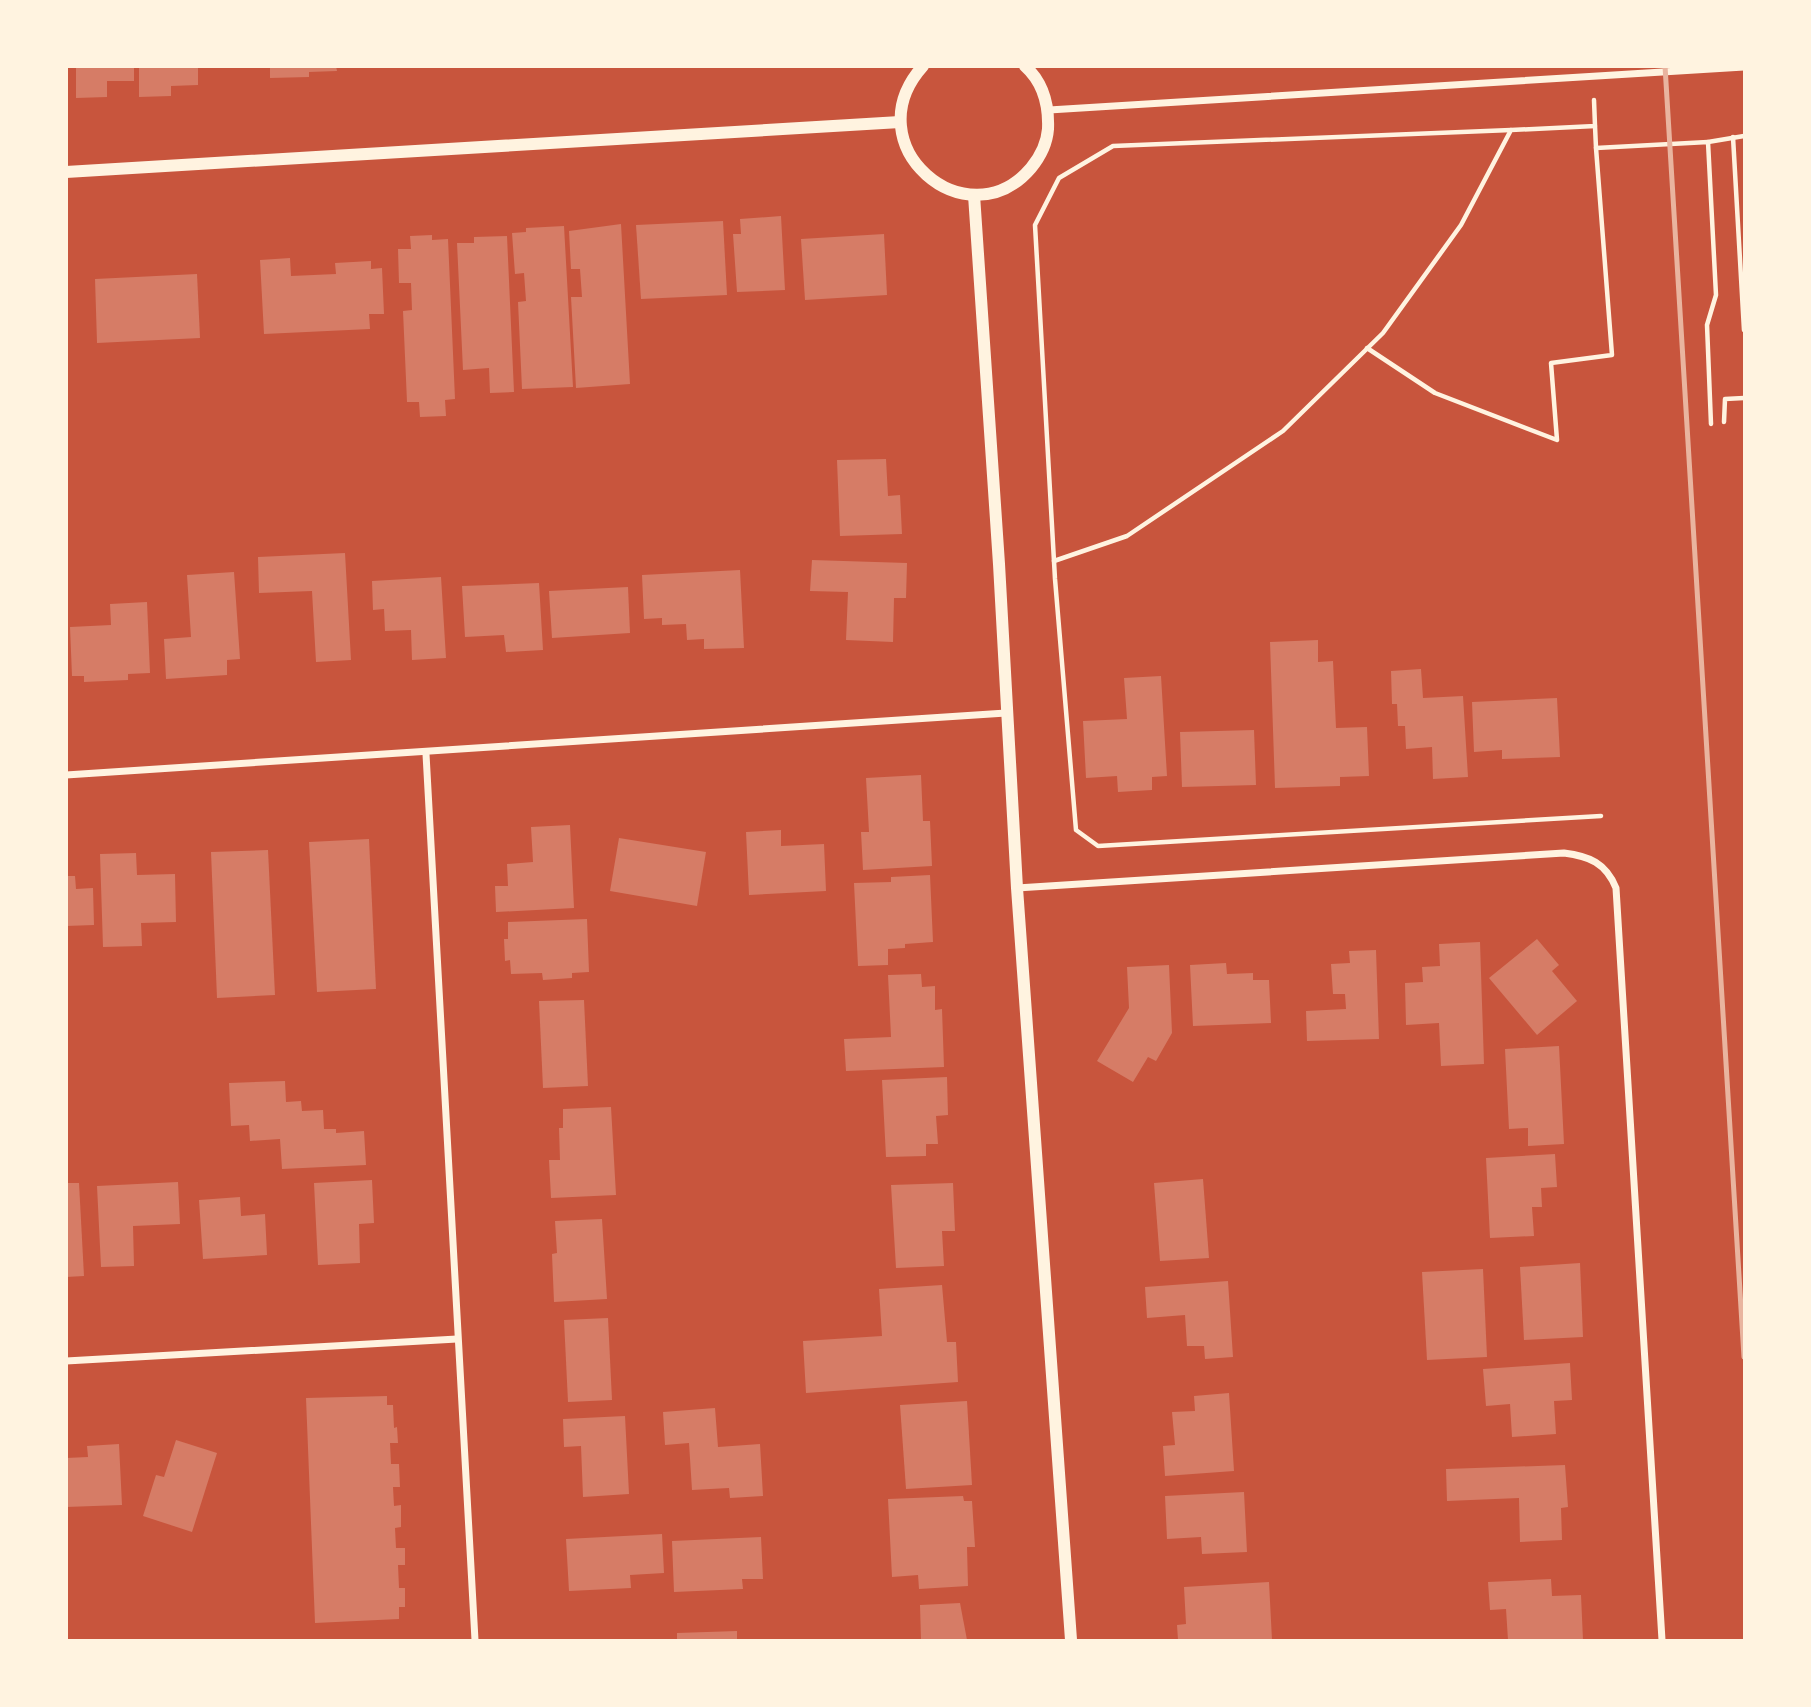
<svg xmlns="http://www.w3.org/2000/svg" width="1811" height="1707" viewBox="0 0 1811 1707" font-family="Rubik,sans-serif">
  <style>
    .building { fill: #d67c66 }
    .lines { fill: none; stroke-linecap: round; stroke-linejoin: round }
    .path { stroke: #fff3e0; stroke-width: 4.5 }
    .minor { stroke: #fff3e0; stroke-width: 7 }
    .tertiary { stroke: #fff3e0; stroke-width: 12 }
    .rail { stroke: #e9b49f; stroke-width: 5 }
  </style>
  <rect width="100%" height="100%" fill="#c8553d"/>
  <g class="building">
    <polygon points="76,66 134,66 134,81 107,81 107,97 76,98"/>
    <polygon points="139,66 198,66 198,85 171,86 171,96 139,97"/>
    <polygon points="270,66 336,66 337,71 309,72 309,77 270,78"/>
    <polygon points="781,216 785,290 737,292 733,234 741,234 740,219"/>
    <polygon points="723,221 727,295 641,299 636,225"/>
    <polygon points="621,224 630,384 576,388 571,297 582,297 580,269 571,269 569,231"/>
    <polygon points="564,226 573,387 522,389 518,302 526,301 524,273 515,274 512,233 526,232 526,228"/>
    <polygon points="884,234 887,295 805,300 801,239"/>
    <polygon points="432,235 432,240 448,239 455,399 445,400 446,416 420,417 419,402 407,402 403,311 412,310 411,283 399,283 398,249 411,249 410,236"/>
    <polygon points="507,236 514,392 490,393 489,368 463,370 457,243 474,243 474,237"/>
    <polygon points="290,258 291,276 336,274 335,263 371,261 371,269 382,268 384,314 369,314 370,329 264,334 260,260"/>
    <polygon points="197,274 200,338 97,343 95,279"/>
    <polygon points="886,459 888,496 900,495 902,534 840,536 837,460"/>
    <polygon points="345,553 351,660 316,662 312,591 259,593 258,557"/>
    <polygon points="812,560 907,563 906,598 894,598 893,642 846,640 848,592 810,591"/>
    <polygon points="740,570 744,648 704,649 704,639 687,640 686,624 662,625 662,618 644,619 642,575"/>
    <polygon points="234,572 240,659 227,660 227,675 166,679 164,639 191,637 187,575"/>
    <polygon points="441,577 446,658 412,660 411,630 385,631 384,609 373,610 372,581"/>
    <polygon points="539,583 543,650 506,652 504,635 465,637 462,586"/>
    <polygon points="628,587 630,633 552,638 549,591"/>
    <polygon points="147,602 150,673 128,674 128,680 84,682 84,676 72,676 70,627 111,625 110,604"/>
    <polygon points="1318,640 1318,662 1333,661 1336,728 1367,727 1369,776 1340,777 1340,786 1275,788 1270,642"/>
    <polygon points="1421,669 1423,698 1463,696 1468,777 1433,779 1432,747 1406,749 1405,726 1398,726 1397,704 1392,704 1391,671"/>
    <polygon points="1161,676 1167,776 1152,777 1152,790 1118,792 1117,776 1086,778 1083,721 1127,719 1124,678"/>
    <polygon points="1557,698 1560,757 1502,759 1502,750 1474,752 1472,702"/>
    <polygon points="1254,730 1256,785 1182,787 1180,732"/>
    <polygon points="921,775 923,821 930,821 932,866 863,870 861,832 869,832 866,778"/>
    <polygon points="570,825 574,908 496,912 495,886 508,886 507,864 533,862 531,827"/>
    <polygon points="781,830 781,846 824,844 826,891 749,895 746,832"/>
    <polygon points="619,838 706,852 697,906 610,891"/>
    <polygon points="369,839 376,989 317,992 309,842"/>
    <polygon points="268,850 275,995 217,998 211,852"/>
    <polygon points="136,853 137,875 175,874 176,922 141,923 142,946 103,947 100,854"/>
    <polygon points="930,875 933,942 905,944 905,948 888,949 888,965 858,966 854,883 891,882 891,877"/>
    <polygon points="66,876 75,876 76,889 93,888 94,925 66,926"/>
    <polygon points="587,919 589,972 572,973 572,978 543,980 542,973 511,974 510,960 505,961 504,939 508,939 508,922"/>
    <polygon points="1537,939 1559,965 1552,971 1577,1001 1537,1035 1489,978"/>
    <polygon points="1480,942 1484,1064 1441,1066 1439,1023 1406,1025 1405,983 1423,982 1422,967 1440,966 1439,944"/>
    <polygon points="1376,950 1379,1039 1307,1041 1306,1011 1346,1009 1345,994 1333,994 1331,964 1350,963 1349,951"/>
    <polygon points="1226,963 1227,974 1253,973 1253,980 1269,980 1271,1023 1193,1026 1190,965"/>
    <polygon points="1169,965 1172,1033 1156,1061 1148,1057 1133,1082 1097,1061 1129,1008 1127,967"/>
    <polygon points="921,974 922,987 935,986 935,1010 942,1009 944,1067 846,1071 844,1039 891,1037 888,975"/>
    <polygon points="584,1000 588,1086 543,1088 539,1001"/>
    <polygon points="1559,1046 1564,1144 1528,1146 1528,1128 1509,1129 1505,1049"/>
    <polygon points="947,1077 948,1115 936,1116 938,1144 926,1144 926,1156 886,1157 882,1080"/>
    <polygon points="285,1081 286,1102 301,1101 302,1111 323,1110 324,1129 336,1129 336,1133 364,1131 366,1165 282,1169 280,1139 250,1141 249,1125 231,1126 229,1083"/>
    <polygon points="611,1107 616,1195 551,1198 549,1160 560,1160 559,1128 563,1128 563,1109"/>
    <polygon points="1555,1154 1557,1187 1541,1188 1542,1207 1532,1207 1534,1236 1490,1238 1486,1158"/>
    <polygon points="1203,1179 1209,1258 1160,1261 1154,1183"/>
    <polygon points="372,1180 374,1223 359,1224 360,1263 318,1265 314,1183"/>
    <polygon points="178,1182 180,1224 133,1226 134,1266 101,1267 97,1186"/>
    <polygon points="66,1183 79,1183 84,1276 66,1277"/>
    <polygon points="953,1183 955,1231 942,1231 944,1266 896,1268 891,1185"/>
    <polygon points="240,1197 241,1216 265,1214 267,1255 203,1259 199,1200"/>
    <polygon points="602,1219 607,1299 554,1302 552,1254 557,1253 555,1221"/>
    <polygon points="1580,1263 1583,1337 1524,1340 1520,1267"/>
    <polygon points="1483,1269 1487,1357 1427,1360 1422,1272"/>
    <polygon points="1228,1281 1233,1357 1205,1359 1204,1346 1187,1346 1185,1315 1147,1318 1145,1287"/>
    <polygon points="942,1285 947,1342 956,1342 958,1382 806,1393 803,1341 882,1336 879,1289"/>
    <polygon points="608,1318 612,1400 568,1402 564,1320"/>
    <polygon points="1570,1363 1572,1400 1554,1401 1556,1434 1512,1437 1510,1404 1486,1406 1483,1369"/>
    <polygon points="1229,1393 1234,1471 1165,1476 1163,1446 1175,1445 1172,1412 1195,1411 1194,1396"/>
    <polygon points="387,1396 387,1405 393,1405 394,1428 397,1427 398,1443 390,1443 391,1464 399,1464 400,1487 393,1487 394,1506 401,1505 401,1527 395,1528 396,1548 405,1548 405,1565 398,1565 399,1588 405,1588 405,1607 399,1607 399,1619 315,1623 306,1398"/>
    <polygon points="967,1401 972,1485 906,1489 900,1405"/>
    <polygon points="715,1408 718,1447 760,1444 763,1496 730,1498 729,1488 692,1490 689,1443 665,1445 663,1412"/>
    <polygon points="625,1416 629,1494 583,1497 581,1446 564,1447 563,1419"/>
    <polygon points="176,1440 217,1453 192,1532 143,1516 156,1475 164,1477"/>
    <polygon points="119,1444 122,1505 66,1507 66,1458 88,1457 87,1446"/>
    <polygon points="1565,1465 1568,1507 1561,1508 1562,1540 1520,1542 1519,1498 1447,1501 1446,1469"/>
    <polygon points="1244,1492 1247,1552 1202,1554 1201,1537 1167,1539 1165,1496"/>
    <polygon points="963,1496 964,1501 972,1501 975,1547 967,1547 968,1586 919,1589 918,1575 892,1577 888,1499"/>
    <polygon points="662,1534 664,1573 630,1575 631,1588 569,1591 566,1539"/>
    <polygon points="761,1537 763,1579 742,1579 743,1589 674,1592 672,1541"/>
    <polygon points="1551,1579 1552,1596 1581,1595 1583,1640 1508,1640 1506,1609 1490,1610 1488,1582"/>
    <polygon points="1269,1582 1272,1640 1178,1640 1177,1625 1186,1624 1184,1587"/>
    <polygon points="960,1603 967,1640 921,1640 920,1605"/>
    <polygon points="737,1631 737,1640 677,1640 677,1633"/>
  </g>
  <g class="lines">
    <g class="path">
      <polyline points="1595,126 1596,148 1708,142 1716,295 1707,325 1711,424"/>
      <polyline points="1511,130 1113,146 1059,178 1035,225 1055,579 1076,830 1098,846 1601,816"/>
      <polyline points="1733,137 1744,330"/>
      <polyline points="1708,142 1744,136"/>
      <polyline points="1367,348 1435,393 1557,440 1551,363 1612,355 1596,148"/>
      <polyline points="1724,422 1725,399 1744,398"/>
      <polyline points="1054,561 1127,536 1283,431 1383,333 1461,225 1511,130 1595,126 1594,100"/>
    </g>
    <g class="minor">
      <polyline points="1049,110 1744,67"/>
      <polyline points="426,754 475,1640"/>
      <polyline points="66,775 1006,713"/>
      <path d="M1017,888L1564,853C1589,856 1606,863 1616,888L1662,1640"/>
      <polyline points="66,1361 457,1339"/>
    </g>
    <g class="tertiary">
      <path d="M923,66C852,145 967,243 1031,168C1040,157 1047,143 1048,129C1049,105 1044,83 1025,66"/>
      <polyline points="66,172 900,122"/>
      <polyline points="974,195 999,564 1017,888 1071,1640"/>
    </g>
    <polyline class="rail" points="1665,66 1744,1357"/>
  </g>
  <rect width="1811" height="1707" fill="none" stroke="#fff3e0" stroke-width="136"/>
</svg>
